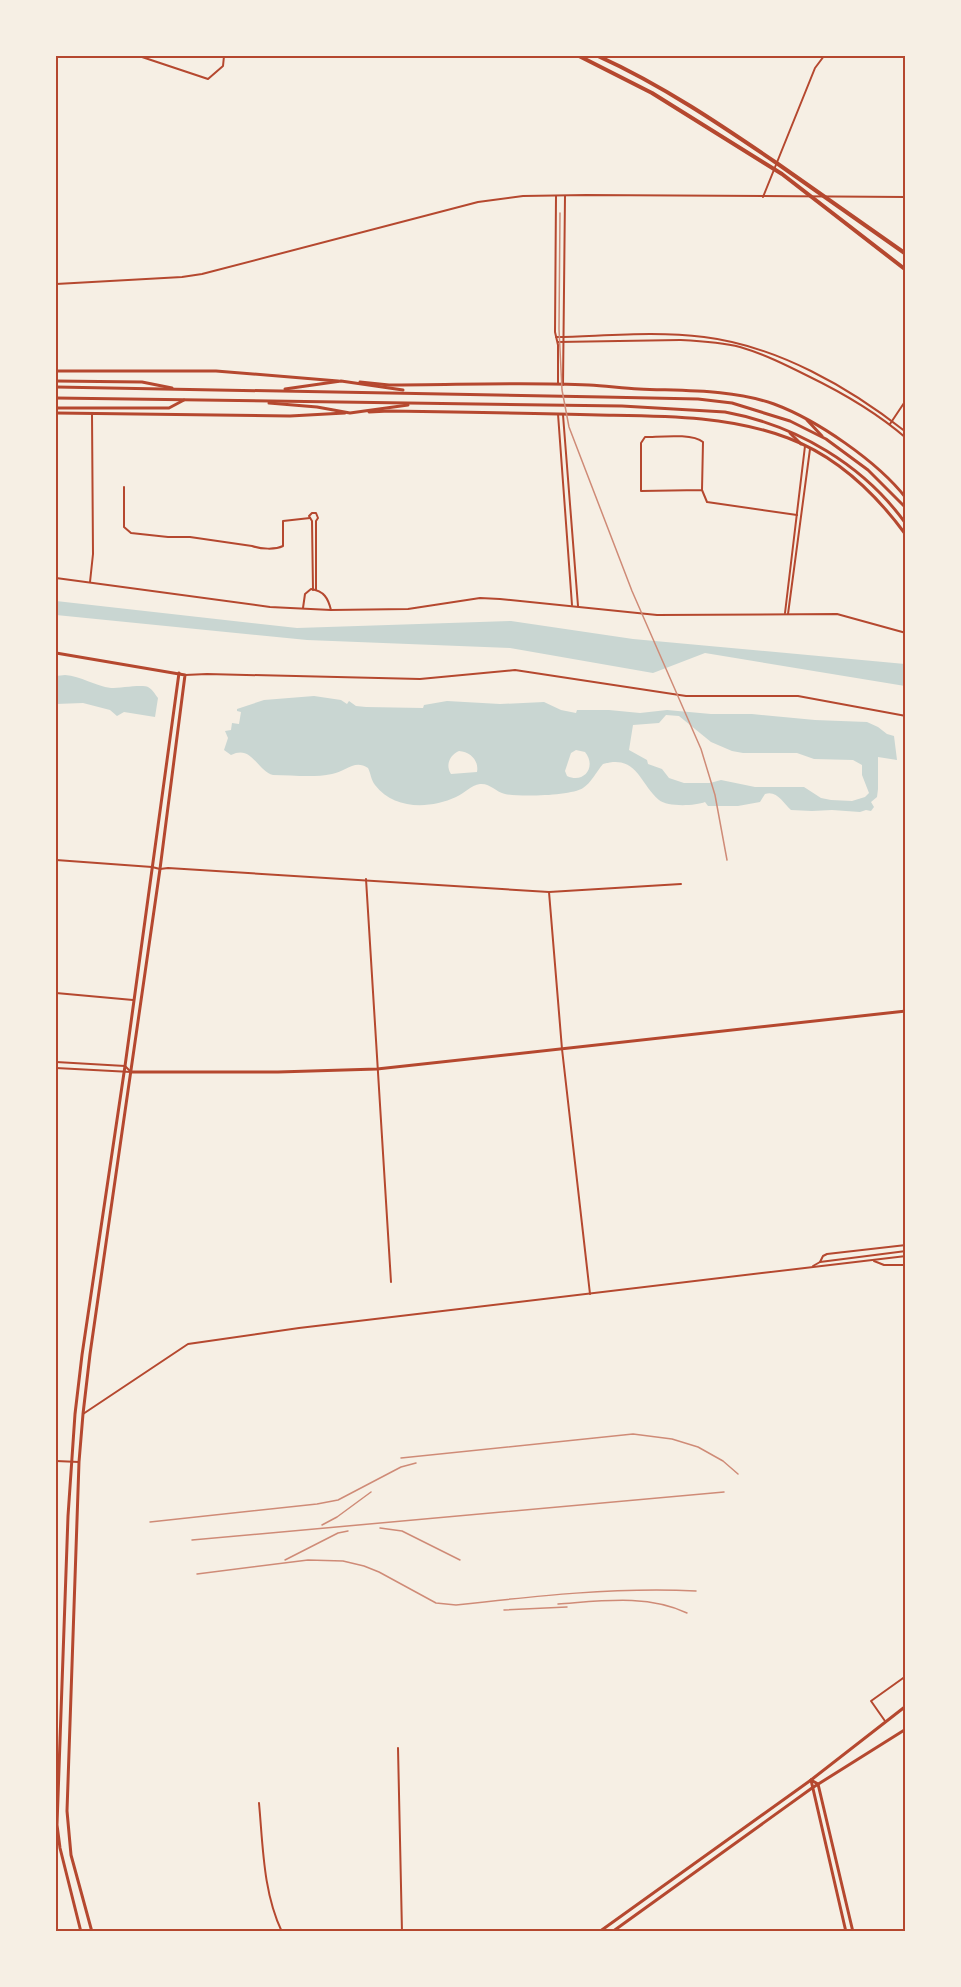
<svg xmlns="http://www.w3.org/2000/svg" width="961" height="1987" viewBox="0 0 961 1987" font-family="'Roboto Condensed',sans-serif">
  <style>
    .water { fill: #c9d6d2; fill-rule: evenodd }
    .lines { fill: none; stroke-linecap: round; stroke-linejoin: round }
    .minor { stroke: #b5482f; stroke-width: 2 }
    .tertiary { stroke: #b5482f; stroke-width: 2 }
    .secondary { stroke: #b5482f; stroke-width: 3 }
    .primary { stroke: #b5482f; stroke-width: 3 }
    .trunk { stroke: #b5482f; stroke-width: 3 }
    .motorway { stroke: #b5482f; stroke-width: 4 }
    .rail { stroke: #cf8b77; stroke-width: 1.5 }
    .neatline { fill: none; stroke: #b5482f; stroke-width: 2 }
  </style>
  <rect width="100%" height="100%" fill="#f6efe4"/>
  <g class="water">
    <polygon points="56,601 297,628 511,621 633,639 905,664 905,686 705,653 653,673 510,648 307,640 56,615"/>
    <path d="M65,675C81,676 95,686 111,688C120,688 143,684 148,687C152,689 155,694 158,698L155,717L124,712L117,716L110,710L83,703L56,704V676Z"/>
    <path d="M314,696L341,700L347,704L349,701L356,706L366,707L423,708L424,705L447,701L500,704L544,702L561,710L576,713L577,710H609L640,713L667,710L711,714H752L815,720L867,722L878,727L887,734L894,736L897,760L878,757V789L877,797L871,802L874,807L871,811L866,810L860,812L832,810L812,811L791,810C783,803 777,790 765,794L760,802L738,806H708L705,802C695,806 667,807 659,800C639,783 637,754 603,764C597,771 591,783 583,788C571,796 519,797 505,794C496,792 490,783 480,784C471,785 464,794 456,797C430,809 394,810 375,785C371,780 371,774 368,768C354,759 346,772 332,774C313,778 292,775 273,775C257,771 252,744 231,755L224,750L228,738L225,731L231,730L232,723L239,724L241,712L237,711V709L264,700ZM666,715L679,716L711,742L732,751L743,753H797L814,759L853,760L862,765V775L869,793L865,797L852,801L831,800L821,798L804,787H755L721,780L710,783H684L669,778L662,769L648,764L647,760L629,750L633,725L659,723ZM576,750L585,752C597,767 584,784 567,776L565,771L571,753ZM459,751C471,752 479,761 477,772L451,774C445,765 450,755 459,751Z"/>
  </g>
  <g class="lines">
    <g class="minor">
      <polyline points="139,56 208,79 223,66 224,56"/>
      <polyline points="763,197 815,68 824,56"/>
      <path d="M124,487V527L131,533L168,537H190L252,546C261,549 275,550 283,546V521L310,518"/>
      <path d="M702,490L703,442C692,433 659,437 645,437L641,443V491L702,490L707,502L797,515"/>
      <polyline points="90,582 93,554 92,414"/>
      <polyline points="313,590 312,521 309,516 312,513 316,513 318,518 316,521 316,590"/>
      <path d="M303,608L305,594L311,589C324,591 328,598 331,610"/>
      <polyline points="366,879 391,1282"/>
      <polyline points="549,892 562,1049 590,1294"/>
      <polyline points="56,993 133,1000"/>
      <polyline points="885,1721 871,1701 906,1676"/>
      <polyline points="398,1748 402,1932"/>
    </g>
    <g class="tertiary">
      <polyline points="556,196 555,332 558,345 558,384"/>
      <polyline points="56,284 182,277 202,274 478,202 523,196 586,195 906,197"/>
      <path d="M556,337C605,336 656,331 704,337C777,346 849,387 906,432"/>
      <path d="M558,342L680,340C700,341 721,342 740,347C764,354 786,365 808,376C843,393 876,412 906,438"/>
      <polyline points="563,385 565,196"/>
      <polyline points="558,414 572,605"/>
      <polyline points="563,415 578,606"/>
      <polyline points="890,424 906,400"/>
      <polyline points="56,578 270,607 331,610 408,609 480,598 500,599 657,615 837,614 906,633"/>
      <polyline points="785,613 805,446"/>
      <polyline points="788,614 810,449"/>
      <polyline points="185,675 207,674 420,679 515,670 686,696 798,696 906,716"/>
      <polyline points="56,860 152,867 160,869 168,868 549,892 681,884"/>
      <polyline points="56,1062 125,1066 131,1072"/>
      <polyline points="56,1068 131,1072"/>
      <polyline points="874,1261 884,1265 906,1265"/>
      <polyline points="820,1262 823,1256 827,1254 906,1245"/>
      <polyline points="813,1266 820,1262 906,1251"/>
      <polyline points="83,1414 188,1344 299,1328 906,1256"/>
      <polyline points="56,1461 79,1462"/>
      <path d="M259,1803C263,1846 263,1892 282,1932"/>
    </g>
    <g class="secondary">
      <polyline points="56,371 216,371 338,381"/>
      <path d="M360,382L389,385C456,385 523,382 589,385C606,386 622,388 639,389C683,391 731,389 774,404C817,420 877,461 906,498"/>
      <path d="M369,412L389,411C459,412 529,413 599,415C662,416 727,415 788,438C836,456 876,494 906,535"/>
      <polyline points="56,413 290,416 345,413"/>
      <polyline points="56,653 185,675 160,869 90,1354 83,1414 79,1462 67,1811 71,1855 92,1932"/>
      <polyline points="131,1072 278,1072 377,1069 906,1011"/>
      <polyline points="811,1780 818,1784 853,1932"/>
      <polyline points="811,1780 846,1932"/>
      <polyline points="81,1932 60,1848 57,1825 68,1516 75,1414 82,1355 125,1066 179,673"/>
    </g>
    <g class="primary">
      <polyline points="56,381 142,382 172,388"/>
      <polyline points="56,408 169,408 184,400"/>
      <polyline points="599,1932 811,1780 906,1706"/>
      <polyline points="612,1932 812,1788 906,1729"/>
    </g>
    <g class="trunk">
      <polyline points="56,387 603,397 698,399 732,403 790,421 826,439 868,470 906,508"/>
      <polyline points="285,389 341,381 403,390"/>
      <path d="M56,398L622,406L725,412C796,425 864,465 906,524"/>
      <polyline points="269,403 317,407 350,413 408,405"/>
      <polyline points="807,420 822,436"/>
      <polyline points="790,433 801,444"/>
    </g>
    <g class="motorway">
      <polyline points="579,56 652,93 782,174 906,270"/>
      <path d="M598,56C662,85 721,125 778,164C821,194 864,224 906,254"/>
    </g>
    <g class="rail">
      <polyline points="560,213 559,329 562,390 569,427 632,591 701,749 715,795 727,860"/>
      <polyline points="401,1458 633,1434 672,1439 698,1447 723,1461 738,1474"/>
      <polyline points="150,1522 317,1504 338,1500 401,1467 416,1463"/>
      <polyline points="322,1525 337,1517 371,1492"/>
      <polyline points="380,1528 402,1531 460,1560"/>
      <polyline points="192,1540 724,1492"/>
      <polyline points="285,1560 338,1533 348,1531"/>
      <path d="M197,1574L308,1560L343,1561L364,1566L379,1572L436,1603L456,1605C536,1596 616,1587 696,1591"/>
      <path d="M558,1604C601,1601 647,1594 687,1613"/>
      <polyline points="504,1610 567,1607"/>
    </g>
  </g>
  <rect width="961" height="1987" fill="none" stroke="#f6efe4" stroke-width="114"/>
  <rect x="57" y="57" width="847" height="1873" class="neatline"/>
</svg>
